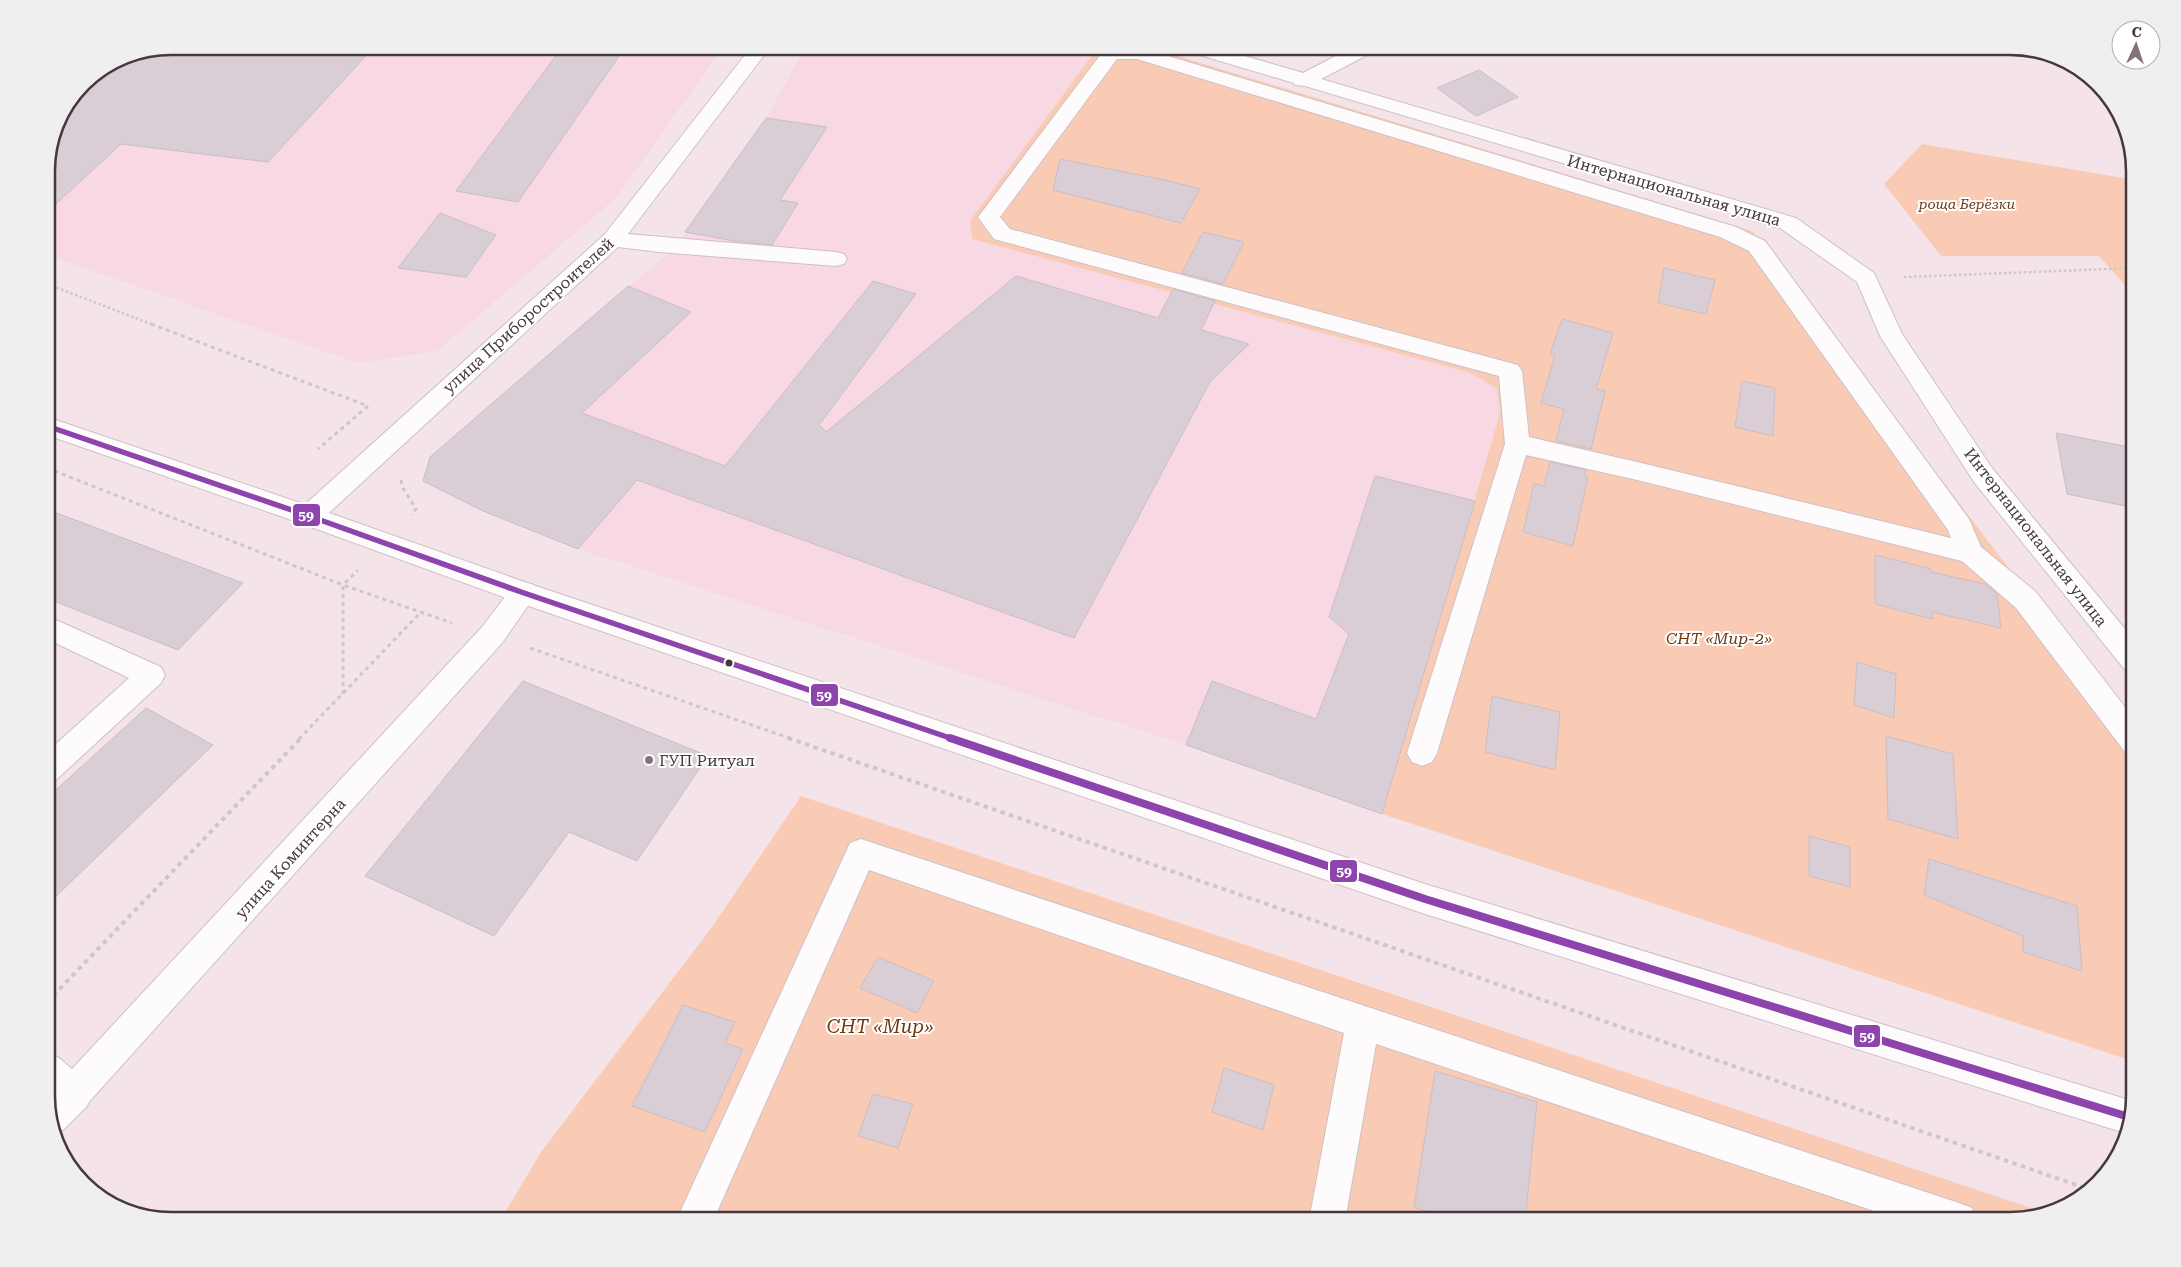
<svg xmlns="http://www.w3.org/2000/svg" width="2181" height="1267" viewBox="0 0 2181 1267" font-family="'Roboto Serif',serif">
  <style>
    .built { fill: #f7d8e3 }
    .green { fill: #facbb4 }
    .building { fill: #daced6; stroke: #c9bec5 }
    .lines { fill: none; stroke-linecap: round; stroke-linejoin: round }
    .minor-casing { stroke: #cec0c6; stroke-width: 2 }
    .major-casing { stroke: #cec0c6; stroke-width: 2 }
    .path-far2 { stroke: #cdc7c9; stroke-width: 2.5; stroke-dasharray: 2.5 2.5; stroke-linecap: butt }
    .path-far1 { stroke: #cdc7c9; stroke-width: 3; stroke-dasharray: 4 4; stroke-linecap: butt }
    .path { stroke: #cdc7c9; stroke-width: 4; stroke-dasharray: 4.5 4.5; stroke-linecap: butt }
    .minor { fill: #fdfbfc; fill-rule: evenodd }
    .major { fill: #fdfbfc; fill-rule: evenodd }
    .bus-1-far1-casing { stroke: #fff; stroke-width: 9 }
    .bus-1-casing { stroke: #fff; stroke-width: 11 }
    .bus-1-far1 { stroke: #8e44ad; stroke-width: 5.5 }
    .bus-1 { stroke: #8e44ad; stroke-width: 8 }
    .bus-dot { fill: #46383d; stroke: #fff; stroke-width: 2 }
    .poi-dot { fill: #83747a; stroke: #fff; stroke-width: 2 }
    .labels { text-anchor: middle; stroke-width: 4; stroke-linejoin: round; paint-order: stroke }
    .far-park-label { font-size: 14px; font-style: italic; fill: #6d380e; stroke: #fff }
    .street-label { font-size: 16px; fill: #46383d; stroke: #fff }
    .park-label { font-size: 16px; font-style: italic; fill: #6d380e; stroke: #fff }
    .poi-label { font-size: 16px; fill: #46383d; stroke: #fff; text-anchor: start }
    .near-park-label { font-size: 19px; font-style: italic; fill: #6d380e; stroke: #fff }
    .rim { fill: none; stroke: #46383d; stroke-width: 2.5 }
    .line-badge { stroke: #fff; stroke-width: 2 }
    .badge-label { font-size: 14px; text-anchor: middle; font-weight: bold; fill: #fff }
  </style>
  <rect width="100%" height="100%" fill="#f4e4ea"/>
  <g class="built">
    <polygon points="171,46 724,46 616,198 437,351 357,363 47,255 47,163 56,123 83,83 123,56"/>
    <polygon points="806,46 1099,46 970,221 972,239 1471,373 1497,389 1500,413 1382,814 1186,745 578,549 483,511 423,481 430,457 677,246 766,118"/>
  </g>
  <g class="green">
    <polygon points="1099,46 1145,46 1752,231 2135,734 2135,1062 1382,814 1500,413 1497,389 1471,373 972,239 970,221"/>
    <polygon points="1922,144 2135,180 2135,297 2099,256 1941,256 1884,184"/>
    <polygon points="801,796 2043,1212 2011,1221 500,1221 541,1152 712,927"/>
  </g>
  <g class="building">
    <polygon points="171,46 375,46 268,162 121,144 46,213 46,163 56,123 83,82 123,56"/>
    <polygon points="563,46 626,46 518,202 456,191"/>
    <polygon points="1479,70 1518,97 1476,116 1437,88"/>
    <polygon points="766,118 827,127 780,200 798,203 772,245 734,241 685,232"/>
    <polygon points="1060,159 1165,180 1200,189 1181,223 1053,190"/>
    <polygon points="440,213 496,235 466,277 398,268"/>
    <polygon points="1203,232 1244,242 1223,284 1182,273"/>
    <polygon points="1664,268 1715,280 1706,314 1658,303"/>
    <polygon points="1016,276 1158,318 1173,289 1215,301 1201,330 1249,344 1210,382 1074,638 637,480 578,549 483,511 423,481 430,457 628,286 691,312 582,413 725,466 873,281 916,294 819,425 826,432"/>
    <polygon points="1562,319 1613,333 1596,389 1605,391 1591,449 1556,441 1564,409 1541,403 1555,355 1550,354"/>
    <polygon points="1742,381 1775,388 1773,436 1735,427"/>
    <polygon points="2056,433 2135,448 2135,508 2067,494"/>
    <polygon points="1550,462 1586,470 1584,476 1588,477 1573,546 1523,532 1534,484 1544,486"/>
    <polygon points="1375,476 1475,501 1382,814 1186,745 1212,681 1316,719 1349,634 1329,617"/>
    <polygon points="46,509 243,583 178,650 46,598"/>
    <polygon points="1875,555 1931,569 1931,572 1985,584 1997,594 2001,628 1932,612 1932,619 1875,604"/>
    <polygon points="1857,662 1896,674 1894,718 1854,705"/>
    <polygon points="523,681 708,756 637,861 569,832 494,936 365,876"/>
    <polygon points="1492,696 1560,712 1555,770 1485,752"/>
    <polygon points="146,708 213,745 46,906 46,799"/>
    <polygon points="1886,736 1953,754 1958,839 1888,819"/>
    <polygon points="1809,836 1850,847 1850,887 1809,876"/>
    <polygon points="1929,859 2077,906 2082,971 2023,952 2023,936 1924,895"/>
    <polygon points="878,957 934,981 917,1013 860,988"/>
    <polygon points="683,1005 735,1022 725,1043 743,1049 705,1132 632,1106"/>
    <polygon points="1224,1068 1274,1085 1263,1130 1212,1112"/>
    <polygon points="1435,1071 1537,1102 1525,1221 1455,1221 1414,1207"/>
    <polygon points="873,1094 913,1104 898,1148 858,1136"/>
  </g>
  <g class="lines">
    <g class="minor-casing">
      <g id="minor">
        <polygon points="752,46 771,46 628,234 836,252 844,254 847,259 844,264 836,266 659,252 618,247 318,523 309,526 300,523 296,516 300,509 605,234"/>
        <polygon points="1181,46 1211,46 1303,73 1355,46 1379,46 1377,50 1321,79 1796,218 1874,273 1902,334 1992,468 2135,641 2135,674 2125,670 1974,482 1880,336 1857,282 1780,228 1305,86 1295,85 1294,83 1183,50"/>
        <path d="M1138,47L1736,227L1765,241L1969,519L1981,547L2036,592L2135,720V756L2125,752L2016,608L1962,561L1637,480L1526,455L1437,753L1432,762L1422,766L1412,762L1407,753L1505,444L1499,376L994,239L978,217L982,212L1104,50ZM1117,59H1137L1720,237L1749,251L1948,530L1951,538L1637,462L1529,437L1522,371L1518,365L1010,229L1000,217Z"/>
        <polygon points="524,582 534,585 537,593 502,643 89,1102 87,1106 63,1130 56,1133 47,1104 47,1097 49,1094 47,1092 47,1053 59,1058 72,1069 482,627 514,585"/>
        <polygon points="47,616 161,667 165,675 161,683 57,779 47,783 47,752 129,678 47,639"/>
        <polygon points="861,839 1959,1203 1972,1208 1977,1221 1904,1221 1376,1044 1345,1221 1309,1221 1344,1033 869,870 713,1221 676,1221 850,843"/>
      </g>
    </g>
    <g class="major-casing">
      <polygon id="major" points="47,417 318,509 533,585 1425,884 2129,1100 2133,1101 2125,1133 1425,914 514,601 300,523 47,435"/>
    </g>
    <g class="path-far2">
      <polyline points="2132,154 2135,243"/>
      <polyline points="1904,277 2135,268"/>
      <polyline points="47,284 154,325"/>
    </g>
    <g class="path-far1">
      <polyline points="151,324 368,406 318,449"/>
      <polyline points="47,468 343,585 452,623"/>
      <polyline points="401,480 403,488 416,509 411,515"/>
      <polyline points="530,648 792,739"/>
      <polyline points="343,694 343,585 358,570"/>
      <polyline points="299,739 420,613"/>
    </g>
    <g class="path">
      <polyline points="788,738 2088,1189"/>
      <polyline points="47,1002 301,738"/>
    </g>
    <use href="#minor" class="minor"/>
    <use href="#major" class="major"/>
    <g class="bus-1-far1-casing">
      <polyline id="bus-1-far1" points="47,426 309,516 524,593 953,739"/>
    </g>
    <g class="bus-1-casing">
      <polyline id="bus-1" points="950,738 1425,899 2129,1117"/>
    </g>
    <use href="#bus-1-far1" class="bus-1-far1"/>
    <use href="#bus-1" class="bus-1"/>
  </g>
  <circle class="bus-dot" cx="729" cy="663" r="4.5"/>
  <circle class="poi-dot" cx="649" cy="760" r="5"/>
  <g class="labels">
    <g class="far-park-label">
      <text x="1967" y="209">роща Берёзки</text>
    </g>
    <g class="street-label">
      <text transform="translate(1674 190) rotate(16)" y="6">Интернациональная улица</text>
      <text transform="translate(528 315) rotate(-42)" y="6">улица Приборостроителей</text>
      <text transform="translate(2036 537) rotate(52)" y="6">Интернациональная улица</text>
      <text transform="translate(290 858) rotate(-48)" y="6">улица Коминтерна</text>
    </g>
    <g class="park-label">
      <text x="1719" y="644">СНТ «Мир-2»</text>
    </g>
    <g class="poi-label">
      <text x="659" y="766">ГУП Ритуал</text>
    </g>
    <g class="near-park-label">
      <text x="880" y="1033">СНТ «Мир»</text>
    </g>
  </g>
  <path d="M0 0H2181V1267H0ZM171 55H2010A116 116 0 0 1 2126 171V1096A116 116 0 0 1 2010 1212H171A116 116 0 0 1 55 1096V171A116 116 0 0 1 171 55Z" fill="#f0efef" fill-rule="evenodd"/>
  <path class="rim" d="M171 55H2010A116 116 0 0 1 2126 171V1096A116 116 0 0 1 2010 1212H171A116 116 0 0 1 55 1096V171A116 116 0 0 1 171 55Z"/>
  <g class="line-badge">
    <rect x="292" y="503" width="29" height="24" rx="5" fill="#8e44ad"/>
    <rect x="810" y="683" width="29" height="24" rx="5" fill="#8e44ad"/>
    <rect x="1329" y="859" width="29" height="24" rx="5" fill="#8e44ad"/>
    <rect x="1853" y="1024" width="28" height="24" rx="5" fill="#8e44ad"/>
  </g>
  <g class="badge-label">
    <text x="306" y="520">59</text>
    <text x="824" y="700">59</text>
    <text x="1344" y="876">59</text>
    <text x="1867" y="1041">59</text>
  </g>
  <g transform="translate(2136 45) rotate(3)"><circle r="24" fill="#ffffff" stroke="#b5afb1"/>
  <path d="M0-4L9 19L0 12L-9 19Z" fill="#83747a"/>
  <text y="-8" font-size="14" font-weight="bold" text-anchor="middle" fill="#46383d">С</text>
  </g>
</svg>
